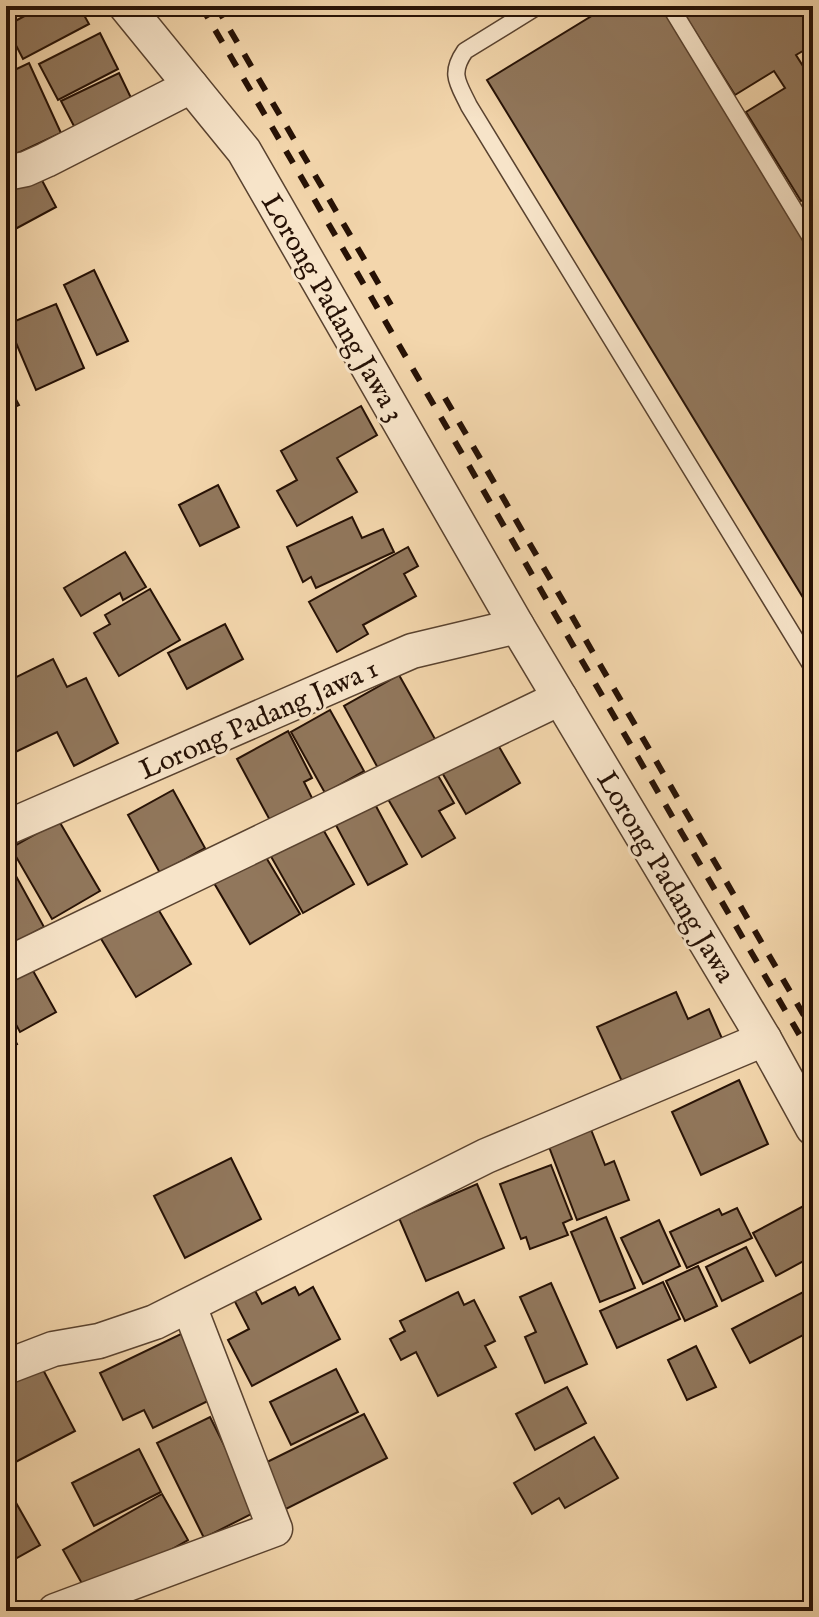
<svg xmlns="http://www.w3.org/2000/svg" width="819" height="1617" viewBox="0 0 819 1617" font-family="'IM FELL English',serif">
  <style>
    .building { fill: #91775c; stroke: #261105; stroke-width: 2 }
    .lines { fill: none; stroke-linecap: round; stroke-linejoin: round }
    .service-casing { stroke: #59422f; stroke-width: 19 }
    .minor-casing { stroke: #59422f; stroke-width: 37 }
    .service { stroke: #f7e4c9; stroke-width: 16 }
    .minor { stroke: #f7e4c9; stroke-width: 34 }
    .rail { stroke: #261105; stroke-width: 6; stroke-dasharray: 14 14; stroke-linecap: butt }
    .labels { text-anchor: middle; stroke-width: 6; stroke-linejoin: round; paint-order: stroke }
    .street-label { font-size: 28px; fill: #261105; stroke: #f7e4c9 }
  </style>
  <rect width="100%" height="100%" fill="#f3d6ac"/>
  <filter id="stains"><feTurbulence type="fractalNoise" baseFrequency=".0025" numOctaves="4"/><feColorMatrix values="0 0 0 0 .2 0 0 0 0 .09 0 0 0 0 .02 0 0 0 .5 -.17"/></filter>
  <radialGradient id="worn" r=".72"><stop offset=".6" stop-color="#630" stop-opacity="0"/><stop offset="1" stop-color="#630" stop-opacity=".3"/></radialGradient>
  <g class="building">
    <polygon points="43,6 79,6 89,24 23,59 6,26"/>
    <polygon points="608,6 661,6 813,256 813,614 487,80"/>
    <polygon points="679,6 733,6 736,11 744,6 808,6 813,14 813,45 796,55 808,74 813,70 813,194 801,201 746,112 785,88 774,71 735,95"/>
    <polygon points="100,33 118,69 58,100 39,64"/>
    <polygon points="29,63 61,133 16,154 6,132 6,74"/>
    <polygon points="119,73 134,104 77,132 61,101"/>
    <polygon points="35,167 56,207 6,234 6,183"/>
    <polygon points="94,270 128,341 97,355 64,285"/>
    <polygon points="56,304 84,368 36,390 8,324"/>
    <polygon points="6,381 19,405 6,411"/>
    <polygon points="361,406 377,435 337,458 357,492 297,526 277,491 297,480 281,451"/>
    <polygon points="218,485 239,527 200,546 179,505"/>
    <polygon points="352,517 362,538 383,529 394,552 316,588 311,577 303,582 287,547"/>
    <polygon points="408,547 418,566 404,574 416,596 363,625 368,634 337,652 309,602"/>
    <polygon points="125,552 146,587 123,600 120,593 81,616 64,588"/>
    <polygon points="150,589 180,640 119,676 94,633 110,624 105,615"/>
    <polygon points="225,624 243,659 187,689 168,653"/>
    <polygon points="53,659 67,687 86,678 118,743 74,766 57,732 7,756 6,753 6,726 12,723 6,713 6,682"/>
    <polygon points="399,675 435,739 379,770 344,706"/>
    <polygon points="330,710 364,771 325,793 291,732"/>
    <polygon points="288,731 312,778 304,782 314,802 272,824 237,759"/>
    <polygon points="494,738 520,783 466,814 440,769"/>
    <polygon points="433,767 454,803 439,811 455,838 422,857 385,794"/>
    <polygon points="173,790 205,848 160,873 128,815"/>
    <polygon points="370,795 407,864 368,885 331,816"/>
    <polygon points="59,821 100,891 52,919 11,848"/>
    <polygon points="320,824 354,884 303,913 269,853"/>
    <polygon points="264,854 300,914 250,944 214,883"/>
    <polygon points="6,858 44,927 11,945 6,936"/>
    <polygon points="152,899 191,964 136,997 97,932"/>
    <polygon points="27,960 56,1012 20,1032 6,1006 6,972"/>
    <polygon points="676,992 688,1019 709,1009 724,1043 625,1088 597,1027"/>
    <polygon points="6,1024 17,1044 6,1050"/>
    <polygon points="739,1080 768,1144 701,1175 672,1112"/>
    <polygon points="588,1122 605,1165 614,1161 629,1200 577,1220 546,1139"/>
    <polygon points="231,1158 261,1219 185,1258 154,1196"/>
    <polygon points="551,1165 572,1219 563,1223 568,1235 530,1249 526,1237 521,1239 500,1184"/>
    <polygon points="477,1184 504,1248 426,1281 399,1218"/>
    <polygon points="813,1201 813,1256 776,1276 753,1233"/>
    <polygon points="737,1208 752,1238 687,1268 670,1232 719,1209 722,1215"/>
    <polygon points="606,1217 635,1288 600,1302 571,1232"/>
    <polygon points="659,1220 680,1266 643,1284 621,1238"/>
    <polygon points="746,1247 763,1281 722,1301 706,1267"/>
    <polygon points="698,1266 717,1306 685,1321 666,1281"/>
    <polygon points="663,1282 680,1319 617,1348 600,1311"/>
    <polygon points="251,1283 262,1304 295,1287 299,1295 313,1287 340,1339 252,1386 228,1340 249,1329 231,1294"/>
    <polygon points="551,1283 587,1364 545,1383 525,1337 536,1332 520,1297"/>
    <polygon points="807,1290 813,1302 813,1330 750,1363 732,1329"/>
    <polygon points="458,1292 464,1305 474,1300 495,1341 485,1346 496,1367 438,1396 416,1352 401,1360 390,1339 405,1331 400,1321"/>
    <polygon points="183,1333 214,1398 153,1428 144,1410 123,1420 100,1373"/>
    <polygon points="696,1346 716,1387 687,1400 668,1360"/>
    <polygon points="38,1360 75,1431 6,1467 6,1370"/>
    <polygon points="336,1369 358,1412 291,1445 270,1402"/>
    <polygon points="567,1387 586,1423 535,1450 516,1414"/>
    <polygon points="364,1414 387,1458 286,1509 263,1464"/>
    <polygon points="210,1417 257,1511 204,1538 157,1443"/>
    <polygon points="594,1437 618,1478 565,1508 559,1498 532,1514 514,1483"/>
    <polygon points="139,1449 161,1492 94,1526 72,1483"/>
    <polygon points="162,1494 188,1540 89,1596 63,1550"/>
    <polygon points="15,1501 40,1545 6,1564 6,1506"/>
  </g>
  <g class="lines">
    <g class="service-casing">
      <g id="service">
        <path d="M538,6L465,51C449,74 458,83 469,106L813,668"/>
        <polyline points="670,6 813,241"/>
      </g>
    </g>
    <g class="minor-casing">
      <g id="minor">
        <polyline points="126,6 244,151 517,626 764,1039 813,1128"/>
        <polyline points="6,173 26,169 46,160 191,86"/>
        <polyline points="6,828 412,651 517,626"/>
        <polyline points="6,965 560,698"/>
        <polyline points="6,1367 53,1349 99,1341 155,1322 486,1156 764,1039"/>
        <polyline points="55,1611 275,1529 189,1306"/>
      </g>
    </g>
    <use href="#service" class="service"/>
    <use href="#minor" class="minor"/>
    <g class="rail">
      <path d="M201,6C407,356 608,708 813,1058"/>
      <polyline points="216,6 391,305"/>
      <polyline points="445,398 813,1031"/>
    </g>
  </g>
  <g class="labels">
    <g class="street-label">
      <text transform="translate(334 307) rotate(60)" y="10">Lorong Padang Jawa 3</text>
      <text transform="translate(258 718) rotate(-24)" y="10">Lorong Padang Jawa 1</text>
      <text transform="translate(667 876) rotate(59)" y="10">Lorong Padang Jawa</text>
    </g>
  </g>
  <rect width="819" height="1617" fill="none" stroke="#f3d6ac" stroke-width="32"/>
  <rect x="8" y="8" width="803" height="1601" fill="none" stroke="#261105" stroke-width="4"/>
  <rect x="16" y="16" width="787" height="1585" fill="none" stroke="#261105" stroke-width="2"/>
  <rect width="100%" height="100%" filter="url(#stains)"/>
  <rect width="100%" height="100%" fill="url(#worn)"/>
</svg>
